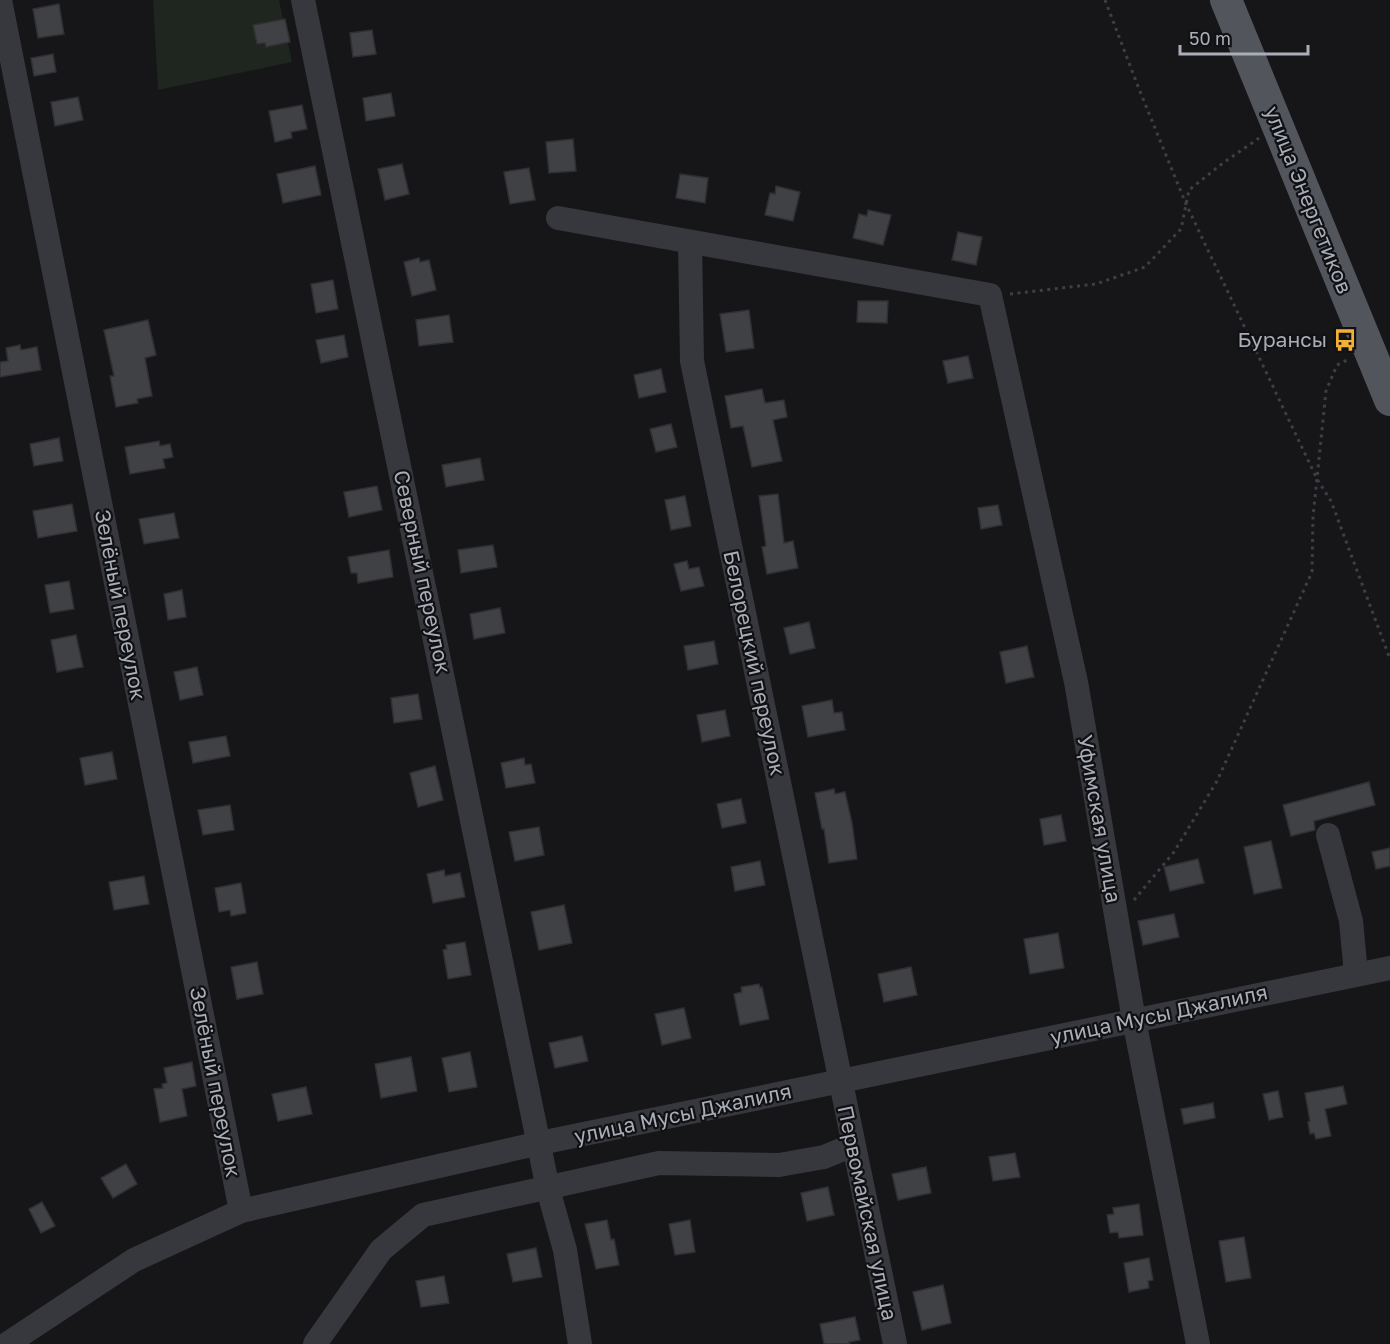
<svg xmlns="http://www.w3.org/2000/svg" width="1390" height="1344" viewBox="0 0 1390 1344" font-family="'Golos Text',sans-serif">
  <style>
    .green { fill: #1e261f }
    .building { fill: #404145; stroke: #303034; stroke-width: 1.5 }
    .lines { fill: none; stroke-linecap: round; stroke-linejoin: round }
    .path { stroke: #3d3f44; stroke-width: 3; stroke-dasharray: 3 4.5; stroke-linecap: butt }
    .minor { stroke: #37383d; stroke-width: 24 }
    .major { stroke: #53555c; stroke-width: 32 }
    .labels { text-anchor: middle; stroke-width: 4.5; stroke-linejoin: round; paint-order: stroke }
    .street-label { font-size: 21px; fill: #a8adb8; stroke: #111113 }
    .poi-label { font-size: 21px; fill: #a8adb8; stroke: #111113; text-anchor: end }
  </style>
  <rect width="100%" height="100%" fill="#161618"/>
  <polygon class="green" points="153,0 279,0 292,62 158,90"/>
  <g class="building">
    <polygon points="59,4 64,34 38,38 33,9"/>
    <polygon points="285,19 290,42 266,47 265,43 257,44 253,25"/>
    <polygon points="372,30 376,54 353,57 350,33"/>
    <polygon points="53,54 56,72 34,76 31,58"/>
    <polygon points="391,93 395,116 366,121 363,98"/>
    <polygon points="78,97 83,120 55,126 51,102"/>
    <polygon points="302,105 307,129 291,132 292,138 275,142 269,111"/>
    <polygon points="573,139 576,171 549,173 546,142"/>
    <polygon points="402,164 409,194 385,200 378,169"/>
    <polygon points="315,166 321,195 283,203 277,174"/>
    <polygon points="529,168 535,200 510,204 504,172"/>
    <polygon points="680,174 708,178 705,203 676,198"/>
    <polygon points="776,186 800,192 793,221 765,215 770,193 775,194"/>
    <polygon points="868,210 891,215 883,245 853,238 859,214 867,216"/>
    <polygon points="958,232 982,237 976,265 952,260"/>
    <polygon points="419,258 420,262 429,260 436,290 412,296 404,262"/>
    <polygon points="333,280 338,309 316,313 311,284"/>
    <polygon points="858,301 888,301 887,323 857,322"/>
    <polygon points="749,310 754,348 726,352 720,314"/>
    <polygon points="449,315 453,342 419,346 416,320"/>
    <polygon points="148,320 156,355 145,358 152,396 137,399 138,403 116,407 110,376 114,376 104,330"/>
    <polygon points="344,335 348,357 321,363 316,340"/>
    <polygon points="20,345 21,350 37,347 41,370 0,377 0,362 8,361 6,348"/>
    <polygon points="968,356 973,378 948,383 943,361"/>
    <polygon points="661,369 666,392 639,398 634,375"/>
    <polygon points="762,389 765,403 784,400 787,417 773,420 782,461 752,467 743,426 731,428 725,396"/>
    <polygon points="671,424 677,447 656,452 650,429"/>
    <polygon points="59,438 63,461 34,466 30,444"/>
    <polygon points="159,441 160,446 170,444 173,457 163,459 165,468 130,474 125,447"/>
    <polygon points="480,458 484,480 446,487 442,465"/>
    <polygon points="377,486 382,510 349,517 344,492"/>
    <polygon points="778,494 784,543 793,541 798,568 767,574 762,547 766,546 759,496"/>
    <polygon points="685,496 691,526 671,530 665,500"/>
    <polygon points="72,504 77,531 38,538 33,511"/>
    <polygon points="998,505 1002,525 981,529 978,508"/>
    <polygon points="174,513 179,538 144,544 139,519"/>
    <polygon points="493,545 497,567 461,573 458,550"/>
    <polygon points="389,550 393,577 358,583 357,573 351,573 348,557"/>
    <polygon points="687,561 689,569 699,567 704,586 681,591 674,564"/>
    <polygon points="69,581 74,609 50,613 45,585"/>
    <polygon points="182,590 186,617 168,620 164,594"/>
    <polygon points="500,608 505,633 474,639 470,614"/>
    <polygon points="809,622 815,648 790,654 784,628"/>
    <polygon points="76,635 83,667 57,672 51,640"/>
    <polygon points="714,641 718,664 688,670 684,646"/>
    <polygon points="1027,646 1034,677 1006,683 1000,652"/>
    <polygon points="197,667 203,695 180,700 174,672"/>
    <polygon points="418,694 422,719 394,723 391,698"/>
    <polygon points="832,700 834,713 842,712 845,730 808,737 802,706"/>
    <polygon points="725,710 730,736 702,742 697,715"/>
    <polygon points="226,736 230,756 193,763 189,742"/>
    <polygon points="112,752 117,779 85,785 80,758"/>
    <polygon points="524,758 525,765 531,764 535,783 506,788 501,763"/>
    <polygon points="435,766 443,800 418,807 410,773"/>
    <polygon points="1369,782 1375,805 1314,821 1315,830 1291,836 1283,805"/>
    <polygon points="834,789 835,794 845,792 852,823 857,859 829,863 824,829 822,829 815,793"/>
    <polygon points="741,799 746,823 722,828 717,804"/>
    <polygon points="230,805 234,830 203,835 198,810"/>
    <polygon points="1061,815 1066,841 1044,845 1040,819"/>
    <polygon points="539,827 544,855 515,861 509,832"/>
    <polygon points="1271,841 1282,888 1254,894 1244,847"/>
    <polygon points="1390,848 1390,866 1376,869 1372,852"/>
    <polygon points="1198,859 1204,883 1170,891 1164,867"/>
    <polygon points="760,861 765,885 735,891 731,867"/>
    <polygon points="444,870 445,876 460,873 465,897 433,903 427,874"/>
    <polygon points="144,876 149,904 114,910 109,882"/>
    <polygon points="241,883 246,913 231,916 230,910 219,912 215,888"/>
    <polygon points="564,905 572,943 539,950 531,912"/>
    <polygon points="1174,914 1179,937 1143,945 1138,921"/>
    <polygon points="1058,933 1064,968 1030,974 1024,939"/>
    <polygon points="465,942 471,975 448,979 443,950 447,949 446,945"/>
    <polygon points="257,962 263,994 237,999 231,967"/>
    <polygon points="911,967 917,995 884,1002 878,974"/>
    <polygon points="759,984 760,988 762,987 769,1019 740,1025 734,994 742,992 741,987"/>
    <polygon points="684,1008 691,1038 662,1045 655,1014"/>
    <polygon points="582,1036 588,1061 555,1068 549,1043"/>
    <polygon points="470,1052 477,1087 449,1092 442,1058"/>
    <polygon points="411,1057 417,1091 381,1098 375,1064"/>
    <polygon points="192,1062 196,1086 182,1089 187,1116 160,1122 154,1089 163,1088 162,1084 167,1083 164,1068"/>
    <polygon points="1343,1086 1347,1104 1325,1109 1331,1136 1316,1139 1314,1133 1310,1134 1308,1122 1310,1121 1305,1093"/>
    <polygon points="306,1087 312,1114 278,1121 272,1094"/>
    <polygon points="1278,1091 1283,1117 1269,1120 1263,1094"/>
    <polygon points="1213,1103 1215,1118 1184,1124 1181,1109"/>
    <polygon points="1015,1153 1020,1177 993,1181 989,1157"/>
    <polygon points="126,1164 137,1184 113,1198 101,1178"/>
    <polygon points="926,1167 931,1193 898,1200 892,1174"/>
    <polygon points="828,1187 834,1215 807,1221 801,1193"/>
    <polygon points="42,1202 55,1226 41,1233 29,1209"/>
    <polygon points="1139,1204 1143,1235 1119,1238 1118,1232 1110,1233 1107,1215 1114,1214 1113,1208"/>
    <polygon points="607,1220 611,1240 614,1239 619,1265 596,1269 585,1224"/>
    <polygon points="690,1220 695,1252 675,1255 669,1224"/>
    <polygon points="1244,1237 1251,1278 1226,1282 1219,1241"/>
    <polygon points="536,1248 542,1277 513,1282 507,1254"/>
    <polygon points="1149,1258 1153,1280 1148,1281 1149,1288 1129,1292 1124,1263"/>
    <polygon points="444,1276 449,1303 421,1307 416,1281"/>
    <polygon points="943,1285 951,1323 922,1330 913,1292"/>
    <polygon points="855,1317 860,1340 849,1342 850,1344 824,1344 820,1324"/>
  </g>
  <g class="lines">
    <g class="path">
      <polyline points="1105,0 1139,89 1186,204 1317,479 1331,501 1390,659"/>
      <polyline points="1010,294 1096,284 1145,267 1181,229 1189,190 1223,163 1259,138"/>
      <polyline points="1134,900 1174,852 1217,781 1312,572 1313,517 1326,391 1337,365 1347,360"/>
    </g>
    <g class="minor">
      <polyline points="0,0 241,1211"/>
      <polyline points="303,0 548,1189 565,1250 580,1344"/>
      <polyline points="558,218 990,295 1076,682 1134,1020 1198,1344"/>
      <polyline points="690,242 692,361 895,1344"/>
      <polyline points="1328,835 1351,921 1356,974"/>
      <polyline points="7,1344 134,1260 241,1211 540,1143 1390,968"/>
      <polyline points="315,1344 381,1250 423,1215 659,1163 779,1165 824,1157 853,1145"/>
    </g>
    <polyline class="major" points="1226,0 1390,400"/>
  </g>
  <defs>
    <g id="bus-bare" transform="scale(1.8)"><path d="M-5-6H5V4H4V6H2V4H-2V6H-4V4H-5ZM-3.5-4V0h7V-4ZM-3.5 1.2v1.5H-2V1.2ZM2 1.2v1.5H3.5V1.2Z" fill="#f2b134" stroke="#111113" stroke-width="2.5" paint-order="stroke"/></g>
  </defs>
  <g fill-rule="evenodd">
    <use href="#bus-bare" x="1345" y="340"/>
  </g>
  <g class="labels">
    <g class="street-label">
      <text transform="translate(1308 200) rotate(68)" y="7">улица Энергетиков</text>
      <text transform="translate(422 572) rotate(78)" y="7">Северный переулок</text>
      <text transform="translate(120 605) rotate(79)" y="7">Зелёный переулок</text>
      <text transform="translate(754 663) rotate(78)" y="7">Белорецкий переулок</text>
      <text transform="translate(1099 819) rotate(80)" y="7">Уфимская улица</text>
      <text transform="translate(1159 1015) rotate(-12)" y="7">улица Мусы Джалиля</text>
      <text transform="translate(215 1082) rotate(79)" y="7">Зелёный переулок</text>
      <text transform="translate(683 1114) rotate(-12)" y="7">улица Мусы Джалиля</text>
      <text transform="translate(867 1213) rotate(78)" y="7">Первомайская улица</text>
    </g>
    <g class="poi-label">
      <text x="1327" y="347">Бурансы</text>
    </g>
  </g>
  <path d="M1180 45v9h128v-9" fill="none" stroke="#a8adb8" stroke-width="3"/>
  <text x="1189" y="45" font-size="18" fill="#a8adb8" stroke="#111113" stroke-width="4.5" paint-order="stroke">50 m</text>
</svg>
